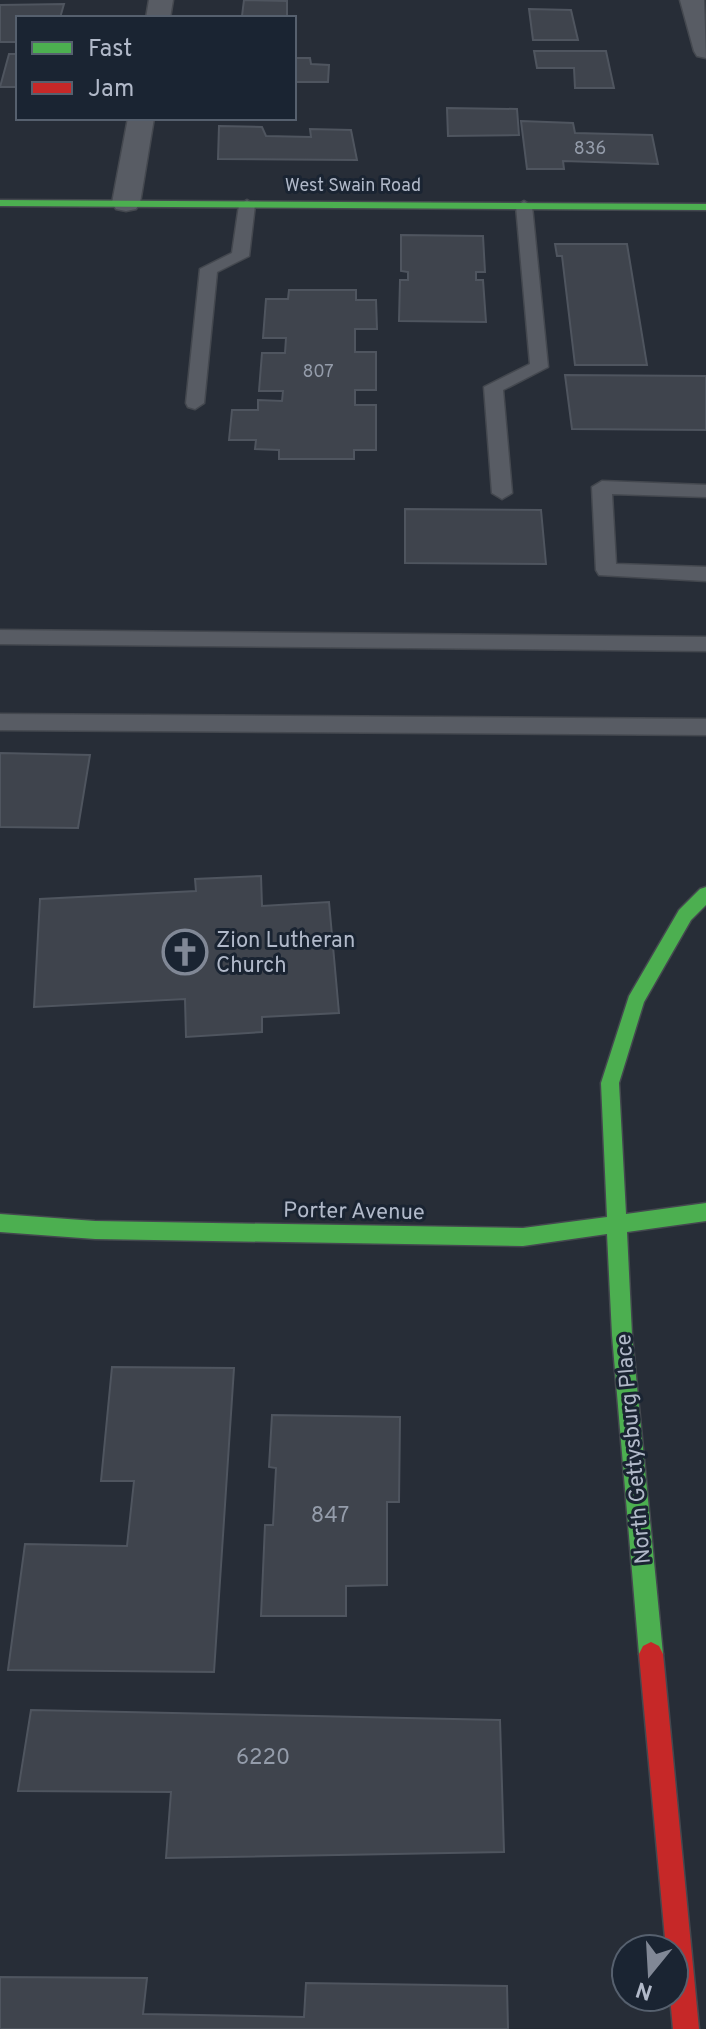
<svg xmlns="http://www.w3.org/2000/svg" width="706" height="2029" viewBox="0 0 706 2029" font-family="Overpass,sans-serif">
  <style>
    .building { fill: #3f444d; stroke: #4f555f; stroke-width: 2 }
    .lines { fill: none; stroke-linecap: round; stroke-linejoin: round }
    .lane-casing { stroke: #44484f; stroke-width: 3 }
    .street-casing { stroke: #44484f; stroke-width: 3 }
    .fast-casing { stroke: #44484f; stroke-width: 3 }
    .jam-casing { stroke: #44484f; stroke-width: 3 }
    .lane { fill: #585c64; fill-rule: evenodd }
    .street { fill: #585c64; fill-rule: evenodd }
    .fast { fill: #4caf50; fill-rule: evenodd }
    .jam { fill: #c62828; fill-rule: evenodd }
    .labels { text-anchor: middle; stroke-width: 6; stroke-linejoin: round; paint-order: stroke }
    .number-label { font-size: 18px; fill: #949caa }
    .far-street-label { font-size: 18px; fill: #b1b9c9; stroke: #1a2432 }
    .poi-label { font-size: 22px; fill: #b1b9c9; stroke: #1a2432; text-anchor: start }
    .street-label { font-size: 22px; fill: #b1b9c9; stroke: #1a2432 }
    .near-number-label { font-size: 22px; fill: #949caa }
  </style>
  <rect width="100%" height="100%" fill="#272d37"/>
  <g class="building">
    <polygon points="244,0 287,1 287,18 235,18 242,16"/>
    <polygon points="64,4 60,18 18,18 16,42 0,42 0,5"/>
    <polygon points="529,9 571,10 578,40 533,40"/>
    <polygon points="534,51 606,51 614,88 575,88 574,68 537,68"/>
    <polygon points="9,54 18,54 18,87 0,87"/>
    <polygon points="294,58 310,58 311,64 329,65 328,82 294,82"/>
    <polygon points="447,108 517,109 519,135 448,136"/>
    <polygon points="521,121 573,123 575,133 652,135 658,164 563,161 564,169 527,169"/>
    <polygon points="219,126 262,127 266,136 311,137 310,129 351,130 357,160 218,159"/>
    <polygon points="401,235 483,236 485,272 476,272 476,280 483,280 486,322 399,321 400,280 408,280 408,272 401,271"/>
    <polygon points="555,244 627,244 647,365 575,365 562,256 557,256"/>
    <polygon points="289,290 356,290 356,300 376,300 377,329 355,329 355,352 376,352 376,390 355,390 355,405 376,405 376,450 354,450 354,459 279,459 279,450 255,449 256,440 229,440 232,410 258,410 258,400 282,401 283,391 259,391 262,353 285,353 286,338 263,338 266,299 288,299"/>
    <polygon points="565,375 706,376 706,430 572,429"/>
    <polygon points="405,509 541,510 546,564 405,563"/>
    <polygon points="0,753 90,755 78,828 0,827"/>
    <polygon points="261,876 262,906 329,902 339,1013 262,1017 262,1032 186,1037 185,999 34,1007 40,899 196,891 195,879"/>
    <polygon points="112,1367 234,1368 214,1672 8,1670 25,1544 127,1546 134,1481 101,1481"/>
    <polygon points="272,1415 400,1417 399,1502 387,1502 387,1585 346,1586 346,1616 261,1616 265,1525 273,1525 276,1468 269,1467"/>
    <polygon points="31,1710 500,1720 504,1852 166,1858 171,1792 18,1791"/>
    <polygon points="0,1977 147,1978 143,2014 304,2017 306,1983 507,1986 508,2029 0,2029"/>
  </g>
  <g class="lines">
    <g class="lane-casing">
      <g id="lane">
        <polygon points="247,200 255,205 249,256 217,272 204,403 195,409 188,407 186,403 200,269 232,253 239,205"/>
        <polygon points="524,201 532,206 548,367 503,390 512,493 502,499 492,493 484,387 530,364 516,206"/>
        <polygon points="602,481 706,485 706,497 612,494 616,564 706,567 706,581 599,575 596,570 592,487"/>
        <polygon points="0,630 706,637 706,651 0,644"/>
        <polygon points="0,714 706,719 706,735 0,730"/>
      </g>
    </g>
    <g class="street-casing">
      <g id="street">
        <polygon points="149,0 173,0 170,18 146,18"/>
        <polygon points="680,0 704,0 706,58 697,56 694,51"/>
        <polygon points="128,118 154,118 140,203 136,209 126,211 116,209 112,203"/>
      </g>
    </g>
    <g class="fast-casing">
      <g id="fast">
        <polygon points="0,200 706,204 706,210 0,206"/>
        <polygon points="706,887 706,905 691,920 644,1002 619,1083 626,1214 706,1203 706,1221 627,1232 632,1335 663,1654 659,1662 651,1666 643,1662 639,1654 612,1335 607,1234 523,1246 95,1239 0,1232 0,1214 95,1221 523,1228 607,1217 601,1083 629,996 679,910 700,889"/>
      </g>
    </g>
    <g class="jam-casing">
      <polygon id="jam" points="651,1642 659,1646 663,1654 699,2029 673,2029 670,1997 674,1997 674,1949 666,1949 639,1654 643,1646"/>
    </g>
    <use href="#lane" class="lane"/>
    <use href="#street" class="street"/>
    <use href="#fast" class="fast"/>
    <use href="#jam" class="jam"/>
  </g>
  <defs>
    <g id="church-ring" transform="scale(2.3)"><circle r="9.5" fill="#1a2432" stroke="#818896" stroke-width="1.5"/><path d="M-1.2-6h2.4v3.5h3.3v2.4h-3.3V6h-2.4V-.1h-3.3v-2.4h3.3Z" fill="#818896"/></g>
  </defs>
  <g fill-rule="evenodd">
    <use href="#church-ring" x="185" y="952"/>
  </g>
  <g class="labels">
    <g class="number-label">
      <text x="590" y="154">836</text>
      <text x="318" y="377">807</text>
    </g>
    <g class="far-street-label">
      <text x="353" y="191">West Swain Road</text>
    </g>
    <g class="poi-label">
      <text x="216" y="947">Zion Lutheran<tspan x="216" dy="25">Church</tspan></text>
    </g>
    <g class="street-label">
      <text transform="translate(354 1210) rotate(1)" y="8">Porter Avenue</text>
      <text transform="translate(632 1449) rotate(-95)" y="8">North Gettysburg Place</text>
    </g>
    <g class="near-number-label">
      <text x="330" y="1522">847</text>
      <text x="263" y="1764">6220</text>
    </g>
  </g>
  <rect x="16" y="16" width="280" height="104" fill="#1a2432" stroke="#56606e" stroke-width="2"/>
  <rect x="32" y="42" width="40" height="12" fill="#4caf50" stroke="#56606e" stroke-width="2"/>
  <text x="88" y="56" font-size="24" fill="#b1b9c9">Fast</text>
  <rect x="32" y="82" width="40" height="12" fill="#c62828" stroke="#56606e" stroke-width="2"/>
  <text x="88" y="96" font-size="24" fill="#b1b9c9">Jam</text>
  <g transform="translate(650 1973) rotate(198)"><circle r="38" fill="#1a2432" stroke="#56606e" stroke-width="2"/>
  <path d="M0-6L14 30L0 20L-14 30Z" fill="#818896"/>
  <text y="-12" font-size="22" font-weight="bold" text-anchor="middle" fill="#b1b9c9">N</text>
  </g>
</svg>
